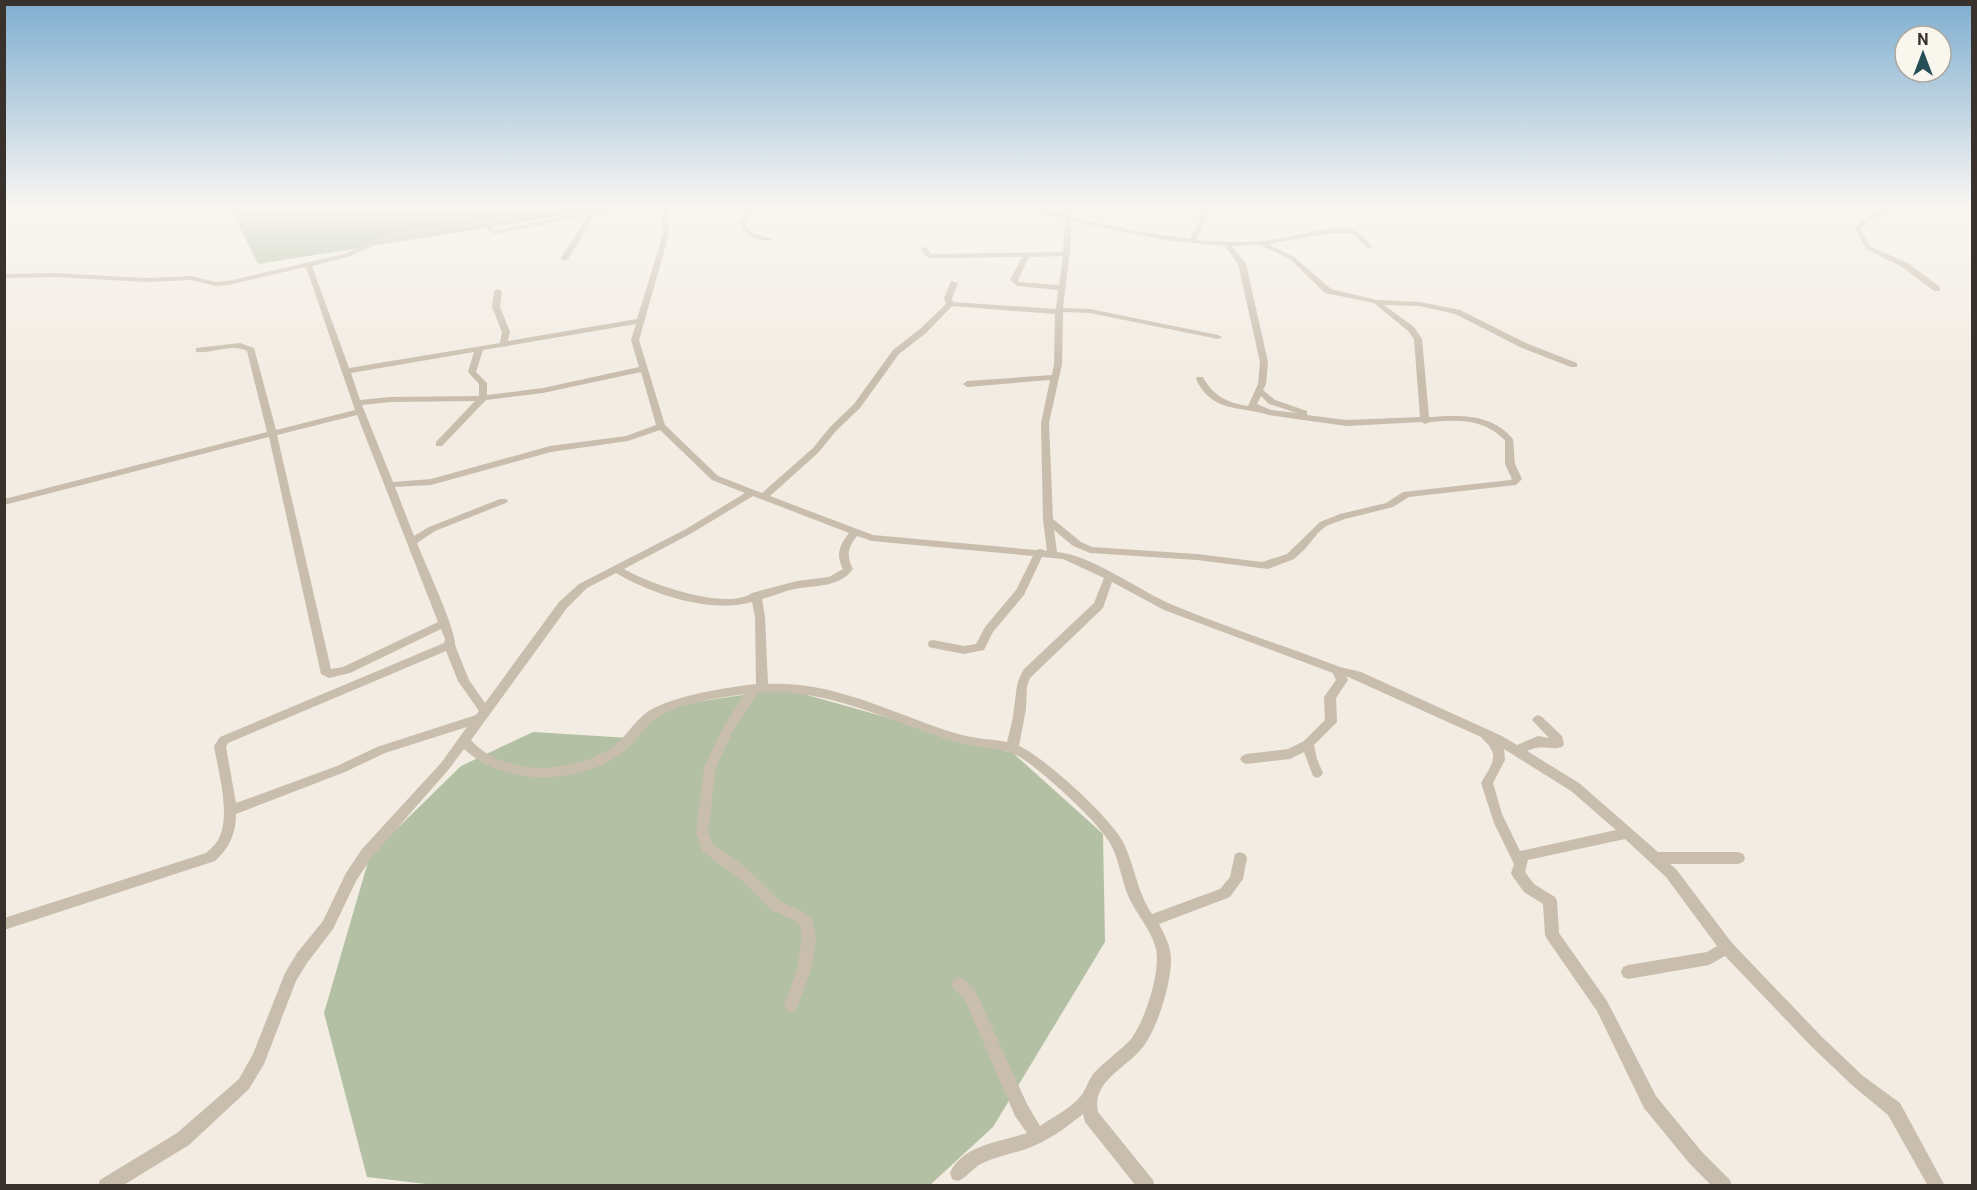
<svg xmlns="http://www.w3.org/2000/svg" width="1977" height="1190" viewBox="0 0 1977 1190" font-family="Roboto,sans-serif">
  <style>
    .green { fill: #b3c0a3 }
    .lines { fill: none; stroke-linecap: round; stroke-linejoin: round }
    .minor { fill: #c9beae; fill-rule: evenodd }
  </style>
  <rect width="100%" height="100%" fill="#f2ece2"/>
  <g class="green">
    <polygon points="230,208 610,208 258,264"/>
    <path d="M765,690L793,691L1013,753L1103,834L1105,942L993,1127L930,1185L443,1186L367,1177L324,1013L370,855L461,766L533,732L630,738C638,730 648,718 658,713C693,698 730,700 765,690Z"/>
  </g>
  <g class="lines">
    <g class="minor">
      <path d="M527,208H538L492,222L493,229L496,230L608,208H622L595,215L568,259L564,261L560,259L588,216L495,234L488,231L486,224L474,227L396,236L348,257L312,266L349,368L500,343L502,332L492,307L494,291L498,289L502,291L500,307L510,332L508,341L637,319L663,234L662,208H668L669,234L639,340L665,425L718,476L762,493L813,448L830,427L854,404L893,350L920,329L946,304L944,298L951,281L958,283L952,298L953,302L1056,309L1058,290L1017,286L1010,280L1022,257L931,258L925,256L921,248L926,247L931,254L1063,252L1065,219L1024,208H1036L1065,215V208H1071V217L1136,231L1190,239L1205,208H1211L1196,240C1221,242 1246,243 1271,240C1293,237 1330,225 1350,229C1360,232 1366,239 1372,246V248H1368C1363,244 1359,238 1354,235C1340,228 1286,242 1268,244L1294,257L1331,289L1377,300L1420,302L1460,310L1528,344L1577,363V367H1571L1522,348L1455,314L1420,306L1384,305L1414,327L1422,339L1429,417C1461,415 1491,413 1513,439L1515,464L1522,479L1516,485L1409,497L1393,507L1345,519L1326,526L1318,533L1305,549L1294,559L1268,569L1197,560L1090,553L1073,546L1054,530L1057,552C1092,555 1139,591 1173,605C1228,628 1285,646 1340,667L1361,672L1502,736L1517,745L1538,736L1549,738L1532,720L1534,717L1538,715L1542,717L1562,736L1564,744L1562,747C1548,751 1545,743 1527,751L1579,783L1658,852H1738L1743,854L1745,858L1743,862L1738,864H1670L1676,869L1732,943L1822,1037L1863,1076L1900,1103L1945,1186H1928L1888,1115L1853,1086L1812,1047L1725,956L1709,965L1628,979L1623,977L1621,972L1623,967L1628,965L1707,952L1717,946L1666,877L1625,839L1528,860L1525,872L1534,884L1555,897L1557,901L1559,933L1607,1001L1656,1096L1702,1152L1730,1180L1732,1186H1712L1690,1164L1644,1108L1597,1011L1547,939L1545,935L1543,904L1524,892L1513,877L1511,873L1514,864L1494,823L1481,783C1486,773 1498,760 1491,749C1489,744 1484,741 1481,737L1346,676L1348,680L1336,698L1337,722L1314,745L1317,759L1323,773L1321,776L1317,778L1313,776L1304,752L1290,759L1246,764L1242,762L1240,759L1242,756L1246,754L1288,749L1304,741L1325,720L1324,697L1336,680L1333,673L1164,610L1112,582L1103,608L1030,678L1027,686L1026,709L1019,746C1043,756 1111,818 1123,842C1135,866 1137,892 1152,914L1220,889L1230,877L1235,854L1240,852L1245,854L1247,858L1243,879L1230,897L1159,924C1165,935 1171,947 1171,959C1171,984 1158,1027 1143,1047C1127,1068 1091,1081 1098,1112L1153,1180L1155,1186H1136L1085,1122L1083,1114C1065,1128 1047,1142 1026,1149C1012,1154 998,1156 985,1162C974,1166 968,1177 958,1181L952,1179L950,1173C962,1145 1001,1142 1027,1133L1015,1116L965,1000L954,989L952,984L954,979L959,977L964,979L975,990L1027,1104L1040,1126C1053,1117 1071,1108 1081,1096C1086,1090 1088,1080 1094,1073C1105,1061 1120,1051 1131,1039C1145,1021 1161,971 1156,949C1151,928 1134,912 1127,893C1121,877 1119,860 1111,845C1101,824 1041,770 1020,757C1002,746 978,749 959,743C893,723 828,687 758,693L733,731L716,767L708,833L713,844L750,871L781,902L804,912L812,920L816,938L811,970L796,1010L791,1012L786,1010L784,1005L797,970L802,938L800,927L794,920L771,910L740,879L703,852L696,833L704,767L724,726L745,694C718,698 685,702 661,715C644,725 635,745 618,756C574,785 504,786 464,749L449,769L372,857L356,881L333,929L307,963L296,981L264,1064L249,1089L189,1145L122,1186H98L100,1180L177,1133L239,1079L253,1054L285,973L297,953L323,921L346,873L362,849L441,763L467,727L385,753L345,772L236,814C236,834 229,848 215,861L4,930V918L206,853C209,850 213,847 216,843C233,821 218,771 214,746L220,737L444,643L445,639L441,629L350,673L329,678L321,674L269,437L4,505V499L267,432L247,351C232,343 213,354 196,352V348L240,343L254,348L276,430L355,410L306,267L228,285L216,286L191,280L147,282L54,277L4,278V274L54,273L147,278L191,276L216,282L228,281L344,254L395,232L474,223ZM1071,221L1164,240L1225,246L1238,264L1260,362L1258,384L1248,406C1228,403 1213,396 1203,377H1197L1196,379C1212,413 1240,406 1269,415L1346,426L1422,422L1425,424C1432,421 1440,421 1448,421C1471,420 1488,424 1505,440V464L1512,479L1510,480L1403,492L1386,503L1340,514L1320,522L1287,554L1262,562L1197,554L1092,547L1081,542L1053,519L1049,423L1062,364L1063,312L1090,313L1218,339L1222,337L1218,335L1090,309L1063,308L1071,242ZM1259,245L1290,259L1325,293L1374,303L1408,331L1414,339L1420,417L1346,420L1307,415V411L1275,400L1263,390L1266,384L1268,362L1246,264L1232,246ZM1063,256L1059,285L1019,282L1018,280L1029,257ZM952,306L1055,314L1054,364L1052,375L967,381L963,384L967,387L1050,380L1041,423L1043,520L1047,551L1040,549L1036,550L873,535L770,496L819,452L836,431L860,408L899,354L926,333ZM636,324L631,340L639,367L543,388L487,395V383L476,372L483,350ZM474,352L468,372L479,384V396L390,397L360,400L351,373ZM641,372L656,425L626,436L550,446L431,479L393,482L362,405L390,402L475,401L436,442V446H442L486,400L543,393ZM1261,396L1269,404L1297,413L1271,410L1257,404ZM357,415L438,622L343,667L331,669L277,435ZM660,430L712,480L745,493L686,529L579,584L559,602L485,703L469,680L455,645C457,632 424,561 417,543L435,531L506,503L508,501L506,499H500L429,527L414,536L395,487L431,485L551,452L628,441ZM753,496L849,533C840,545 835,554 843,569L829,577L797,581L752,593C727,611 649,584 624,569L692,533ZM857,536L872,541L1033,556L1016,590L985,627L976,644L964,646L933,640L929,641L928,644L929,647L933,648L964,654L984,650L993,632L1024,595L1042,557L1063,559L1104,578L1094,603L1024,669C1015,684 1017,691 1014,708C1013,719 1010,731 1007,742C992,739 977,739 962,735C898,717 836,680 768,684L765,617L762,599C773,596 784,591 795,589C815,585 839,588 853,569C846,556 848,547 857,536ZM616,573C651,594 711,614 752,602L755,617L756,684C724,688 683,694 654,708C636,717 627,737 611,748C572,774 503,777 471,740L567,608L587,588ZM446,651L458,681L479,711L476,715L377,747L337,766L236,803L226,747L228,743ZM1504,749L1571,791L1616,830L1520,851L1502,814L1493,783L1505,760Z"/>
      <path d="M748,208H755L745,221L746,227L754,234L772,239V241C759,241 741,236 739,221Z"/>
      <path d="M1895,208H1930L1927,210C1905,212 1876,209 1861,229L1871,247L1908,263L1940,287V291H1934L1902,267L1866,249L1855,229C1865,215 1878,210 1895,208Z"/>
    </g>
  </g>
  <linearGradient id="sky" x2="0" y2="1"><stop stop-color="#7faed0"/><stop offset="0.55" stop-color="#f9f6f2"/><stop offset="1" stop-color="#f9f6f2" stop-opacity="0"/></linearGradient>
  <rect width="1977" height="375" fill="url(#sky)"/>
  <rect width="1977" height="1190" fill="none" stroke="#39312c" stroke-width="12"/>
  <g transform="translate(1923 54)"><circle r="28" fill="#f9f6ee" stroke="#aca7a0" stroke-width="1.5"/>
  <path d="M0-4.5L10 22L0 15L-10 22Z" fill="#254e57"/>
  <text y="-9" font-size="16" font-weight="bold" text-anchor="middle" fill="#39312c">N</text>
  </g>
</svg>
